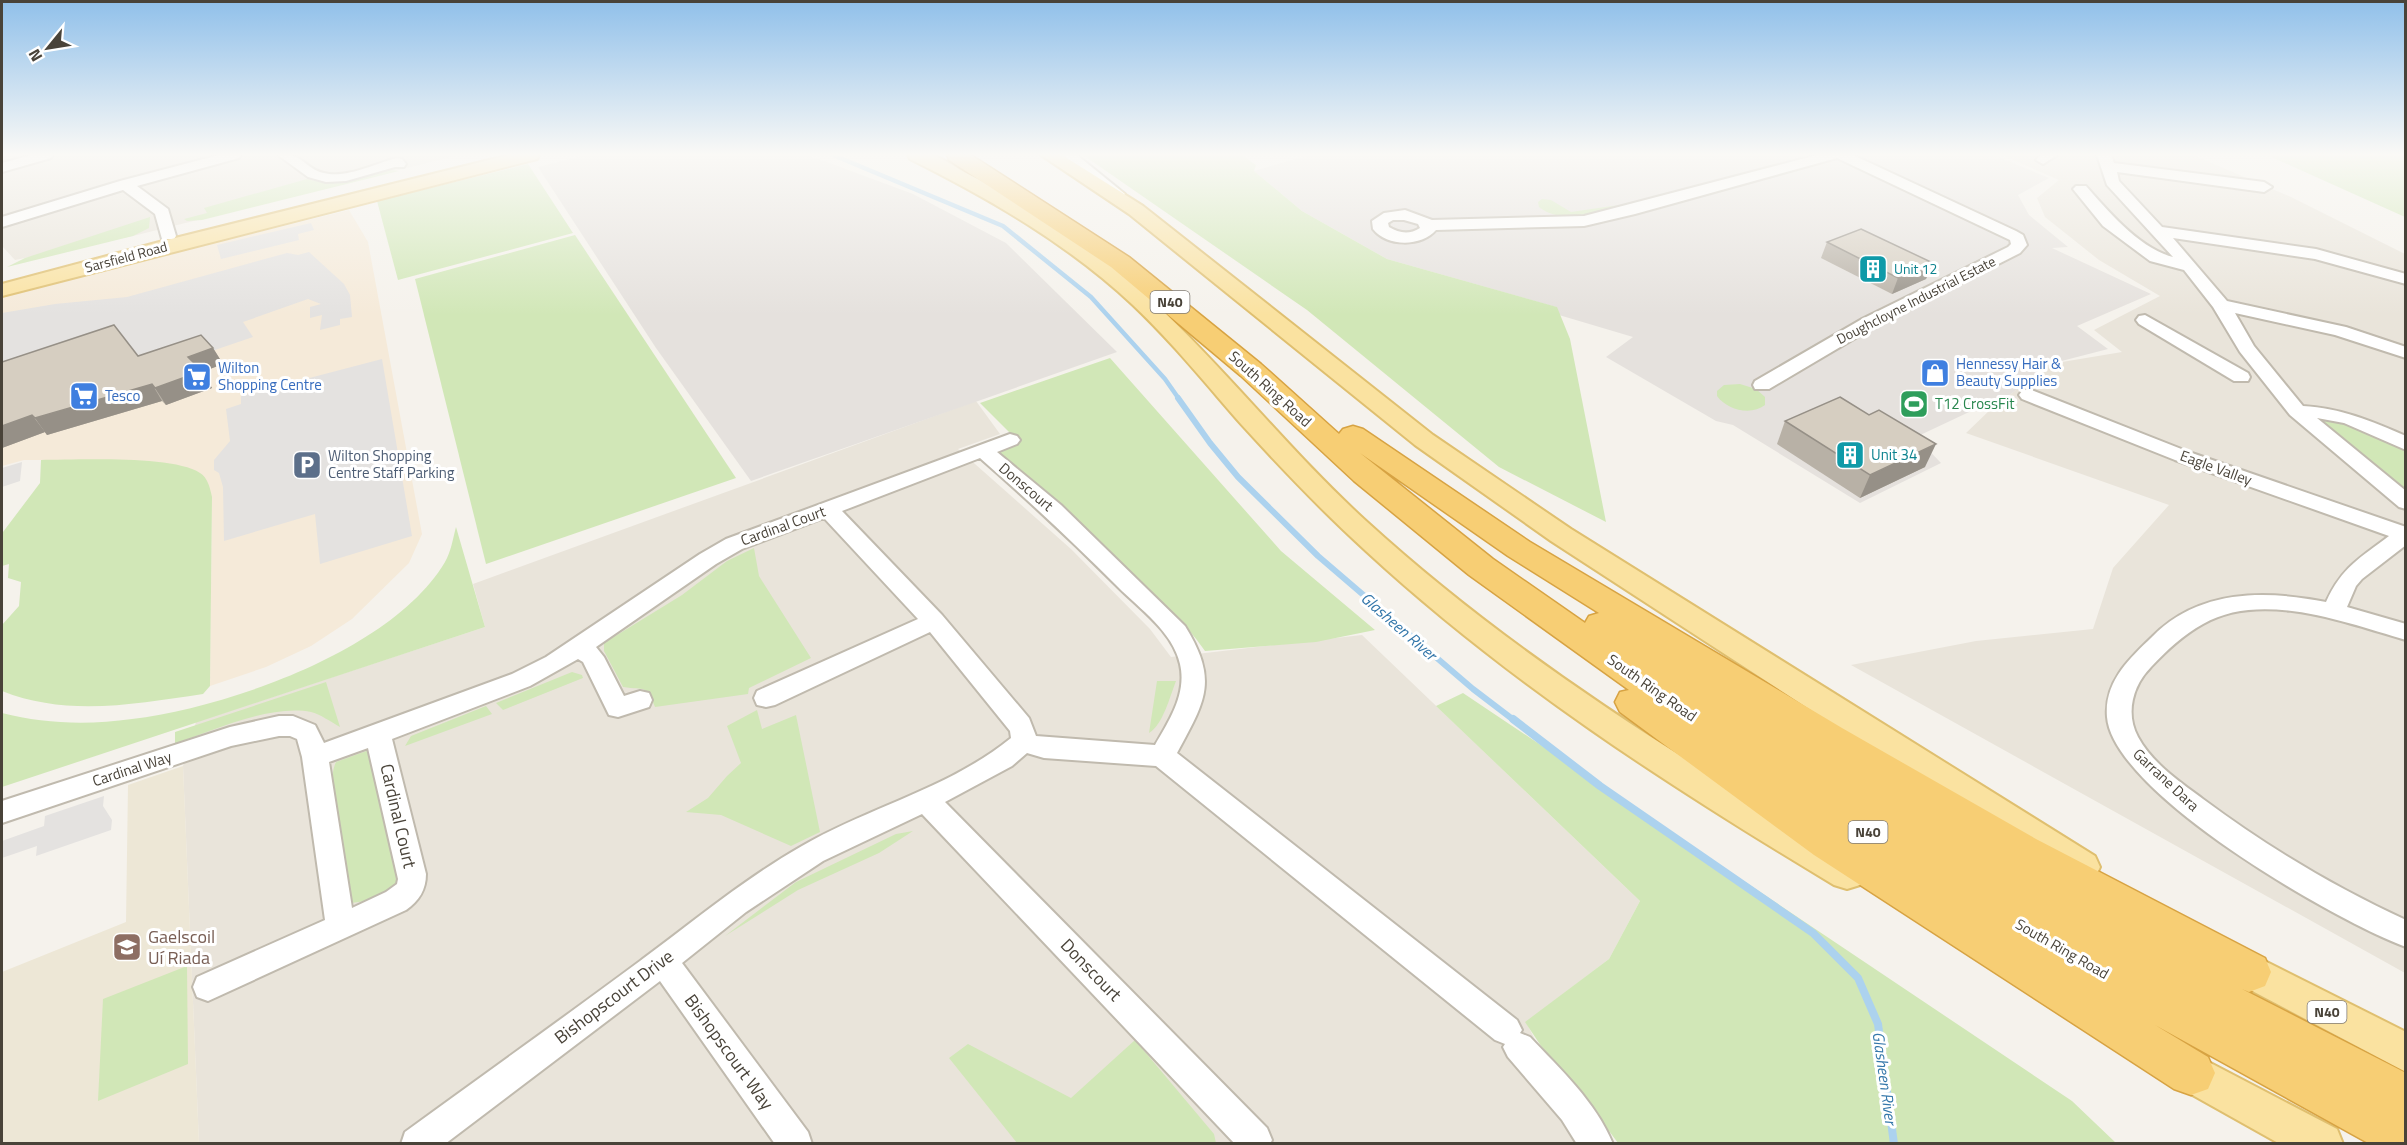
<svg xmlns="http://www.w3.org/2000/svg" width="2407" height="1145" viewBox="0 0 2407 1145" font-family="'Titillium Web',sans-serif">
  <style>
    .residential { fill: #e9e4da }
    .commercial { fill: #f5ead9 }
    .industrial { fill: #e5e1dd }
    .education { fill: #ede7d6 }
    .green { fill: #d1e7b7 }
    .parking { fill: #e4e2e0 }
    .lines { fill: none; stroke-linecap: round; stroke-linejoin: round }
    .stream-far2 { stroke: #acd2ee; stroke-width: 4.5 }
    .stream-far1 { stroke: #acd2ee; stroke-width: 6 }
    .stream { stroke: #acd2ee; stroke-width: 8 }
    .minor-casing { stroke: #c0baae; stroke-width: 4 }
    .major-casing { stroke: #dfbf6f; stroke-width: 4 }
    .highway-casing { stroke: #d7a343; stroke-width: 3 }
    .minor { fill: #fff; fill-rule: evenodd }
    .major { fill: #fae2a0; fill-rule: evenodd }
    .highway { fill: #f7ce74; fill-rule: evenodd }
    .wall { fill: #b8b1a6 }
    .shaded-wall { fill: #969087 }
    .building { fill: #d6cec1; stroke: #969087; stroke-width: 1.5 }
    .labels { text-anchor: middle; stroke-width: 6; stroke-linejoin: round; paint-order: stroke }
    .far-street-label { font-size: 14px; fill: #494339; stroke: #fff }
    .far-culture-label { font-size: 14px; fill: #0d838f; stroke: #fff; text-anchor: start }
    .shield { fill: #fff; stroke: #807b74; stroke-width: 1.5 }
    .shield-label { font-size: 14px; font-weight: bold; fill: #494339 }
    .shop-label { font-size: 15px; fill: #366cbe; stroke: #fff; text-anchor: start }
    .street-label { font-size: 15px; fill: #494339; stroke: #fff }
    .leisure-label { font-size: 15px; fill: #27864d; stroke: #fff; text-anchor: start }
    .culture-label { font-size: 15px; fill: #0d838f; stroke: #fff; text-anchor: start }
    .service-label { font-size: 15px; fill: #4e5e75; stroke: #fff; text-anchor: start }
    .water-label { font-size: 16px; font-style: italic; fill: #3477aa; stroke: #fff }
    .near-street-label { font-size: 18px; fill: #494339; stroke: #fff }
    .near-education-label { font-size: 18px; fill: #785e54; stroke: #fff; text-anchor: start }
  </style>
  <rect width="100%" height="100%" fill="#f5f2ec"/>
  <g class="residential">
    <polygon points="2,155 459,155 133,236 15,260 2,246"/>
    <polygon points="2002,155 2193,155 2291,197 2405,254 2405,973 1851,665 1976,641 2093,629 2113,568 2169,505 1966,433 1991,409 2050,364 2122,352 2094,330 2160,296 2099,260 2045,217 2037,198 2059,180"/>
    <polygon points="976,401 1000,434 958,449 1071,549 1150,629 1171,657 1362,635 1640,901 1609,959 1526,1022 1588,1143 199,1143 183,766 196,722 485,627 473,584"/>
  </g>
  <polygon class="commercial" points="349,210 368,242 422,534 409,563 352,619 311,646 266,667 210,686 212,498 133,460 24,460 2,466 2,295"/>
  <g class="industrial">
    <polygon points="586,155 808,155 913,194 1006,243 1117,352 751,481 656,348 538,167"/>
    <polygon points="1309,155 1994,155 2049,178 2018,195 2029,215 2068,247 2052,248 2151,294 2077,326 2108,349 2050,364 1991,409 1984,405 1916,437 1941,463 1860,503 1733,425 1716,421 1606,357 1633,337 1559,315 1556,307 1387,259 1302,211 1254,171"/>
  </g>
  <polygon class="education" points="183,766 199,1143 2,1144 2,972 126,922 128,785"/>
  <g class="green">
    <polygon points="1083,155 1242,155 1256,165 1254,171 1302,211 1387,259 1557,307 1570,339 1606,522 1499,467 1307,310"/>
    <polygon points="2267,155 2405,155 2405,217"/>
    <polygon points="528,164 573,233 398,280 377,201"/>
    <path d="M391,170L399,171L202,220L187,221L184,219L207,213L204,208L307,179C329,186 350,175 371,172C377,170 384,170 391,170Z"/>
    <path d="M1542,199L1551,200L1571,212L1619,205C1594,212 1561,225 1539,207L1538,202Z"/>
    <polygon points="150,217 149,228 133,236 7,267 25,258"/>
    <polygon points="575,235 736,478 486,564 415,279"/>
    <path d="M1110,358L1281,551L1375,630L1316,642L1205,651C1184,621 1159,599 1133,574C1089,531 1045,490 996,452L1020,443L980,403Z"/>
    <path d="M1740,384L1756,389L1765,397V405C1751,416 1727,410 1717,396V391L1724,385Z"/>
    <polygon points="2325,418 2343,422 2405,450 2405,493 2353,450 2323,422"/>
    <path d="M41,460C75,460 173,455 200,473C208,478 210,488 212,497L210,686L203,694C135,704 67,717 2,691V625L19,606L21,582L8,578L9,564L2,566L3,532L40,483Z"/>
    <path d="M456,527L485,627L2,787V713C44,724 89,725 132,719C229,707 393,650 445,562C451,552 453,538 456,527Z"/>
    <path d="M754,548L759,576L811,658L749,688L748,694L655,707C645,683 646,691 623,687L604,651V643L682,595L727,561Z"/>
    <polygon points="572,672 582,675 583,678 503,710 496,703"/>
    <path d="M1157,681H1176C1170,696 1163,725 1149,733Z"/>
    <path d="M326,682L340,727C331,722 320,714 311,712C270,704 212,731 175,744V732Z"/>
    <polygon points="1463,693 2072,1101 2116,1143 1618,1143 1568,1076 1541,1046 1525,1022 1609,959 1640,901 1436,706"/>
    <polygon points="486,706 492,714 405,746 411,736"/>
    <polygon points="757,710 762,729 796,715 820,832 791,846 721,815 686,812 708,798 727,776 741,763 727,726"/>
    <path d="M369,750L400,876L398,885L374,900L351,903C345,871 323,789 336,762Z"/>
    <polygon points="913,831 879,853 798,890 725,936 796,882 896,834"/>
    <polygon points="187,966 188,1064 98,1101 103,999"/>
    <polygon points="1135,1040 1214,1134 1216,1143 1017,1143 949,1058 968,1044 1071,1098"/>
  </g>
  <g class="parking">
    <polygon points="311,223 314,230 298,234 299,240 221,259 217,245"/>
    <polygon points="309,252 344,284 350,295 352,317 340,319 340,325 320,330 322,315 310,318 310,307 321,304 308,299 243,322 253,337 162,368 145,366 126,340 2,381 2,313 55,304 127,297 287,253 298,255"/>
    <polygon points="382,359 412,536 320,564 315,514 224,541 223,487 219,473 214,470 214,460 230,441 226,409 241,404 241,396"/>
    <polygon points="22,462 20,481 2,487 2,468"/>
    <polygon points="104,796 103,806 112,820 111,830 36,856 37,846 2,858 2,841 44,826 45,816"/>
  </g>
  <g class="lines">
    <polyline class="stream-far2" points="833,155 1003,226 1091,297 1165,379 1179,399"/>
    <polyline class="stream-far1" points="1178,398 1210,443 1238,477 1318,556 1473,689 1515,721"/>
    <polyline class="stream" points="1513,719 1600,786 1813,933 1858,978 1878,1024 1894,1144"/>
    <g class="minor-casing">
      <g id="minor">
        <polygon points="32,155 53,155 51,158 2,172 2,163"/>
        <polygon points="219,155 241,155 239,158 137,186 168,209 176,236 174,239 162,239 155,214 123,190 2,227 2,217 120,181"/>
        <path d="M278,155C304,152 303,168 324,173C346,179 376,163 397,158L402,159L406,164L404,167H395L346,181L326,182L308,177Z"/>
        <polygon points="1062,155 1077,155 1125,194 1122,197 1112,197"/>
        <path d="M1817,155H1853L2016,231L2023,235L2027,245L2020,253L1874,327L1769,389H1755L1753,385L1755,381L1862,319L2008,247L2011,244L2010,240L1837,158L1635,214L1584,226L1436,230C1421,247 1387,247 1373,229L1372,221L1384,213L1405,210L1432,220L1584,216ZM1393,220H1404L1418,224L1420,228C1409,235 1399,233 1389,227L1388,223Z"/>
        <polygon points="2041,155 2057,155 2043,164 2036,160"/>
        <path d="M2097,155H2111L2114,163L2264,182L2272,187L2264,192L2117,172L2119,181L2162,227L2316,249L2406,274V284L2315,259L2173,238L2227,301L2346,327L2406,347V358L2335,335L2235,313L2254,346L2303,406C2341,408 2371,421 2406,436V450L2344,423L2317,418L2406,491V509L2399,507L2290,415L2240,352L2213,307L2184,270L2150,261L2103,226L2073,189L2076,186H2086C2107,210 2140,249 2173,257L2107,185Z"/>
        <polygon points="2145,315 2248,373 2250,377 2248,381 2234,381 2139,324 2136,320 2139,316"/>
        <path d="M2029,389L2189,452L2406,527V545L2362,579L2356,586L2347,607L2406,624V640C2346,623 2262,590 2203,624C2183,635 2167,650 2151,667C2133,685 2125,713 2138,737C2152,763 2180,782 2203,799C2266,846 2334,887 2406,920V947C2337,922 2113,793 2107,717C2104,682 2129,659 2152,637C2199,589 2265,590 2326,602C2342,567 2360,558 2389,536L2175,460L2022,399L2019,395L2022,391Z"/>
        <path d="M1010,434L1017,436L1020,440L1017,444L997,452L1061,505L1185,626C1219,681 1205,701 1177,753L1517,1020L1522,1030L1520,1033L1530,1037C1560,1069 1596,1102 1613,1144H1577L1562,1120L1508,1057L1503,1047L1505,1044L1495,1040L1156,766L1044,758L1027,753L1012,766L945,802L1267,1128L1272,1140L1270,1144H1235L922,814L823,861L746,912L682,963L808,1132L812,1144H775L660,981L445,1144H401L405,1132C483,1075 562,1019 640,961C693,922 744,879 802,846C869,807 950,788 1011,738L1010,731L930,632L775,705L766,707L757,705L754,698L757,691L918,619L824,518L742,549L716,564L596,647L604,657L624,696L640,691L649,693L652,700L649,707L618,717L609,715L583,662L578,659L530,686L392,739L426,874C426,890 419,901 406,910L208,1001L197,997L193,987L197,977L325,920L302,757L297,739L290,736H279L231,746L2,823V801L230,727L279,716H293L315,725L324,743L512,674L546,657L700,554L726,539ZM980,458C1028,500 1073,542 1118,587C1140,609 1173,632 1180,664C1187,694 1169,721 1155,745L1036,736L1029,718L942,615L842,511ZM368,748L398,879L397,884L386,892L352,908L329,762Z"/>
      </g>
    </g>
    <g class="major-casing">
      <g id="major">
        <polygon points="509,155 539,155 537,159 2,296 2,284 163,241"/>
        <path d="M908,155C915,154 925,153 932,155C942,158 954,166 964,172C998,189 1030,209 1062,229C1181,307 1262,426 1366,521C1515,657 1686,763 1860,863L1865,874L1860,885L1847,889L1834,885C1669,786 1508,682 1366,551C1322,511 1281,468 1241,424C1206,384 1172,342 1133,305C1068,244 990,199 910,159Z"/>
        <polygon points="1041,155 1062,155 1143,206 1433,435 1571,529 2095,856 2100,867 2095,878 2082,882 2069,878 1551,541 1415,445 1129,214"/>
        <polygon points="2233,945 2406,1032 2406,1072 2220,974 2214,962 2220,950"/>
        <polygon points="2178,1046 2337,1129 2343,1144 2280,1144 2164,1079 2158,1065 2164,1051"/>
      </g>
    </g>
    <g class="highway-casing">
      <path id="highway" d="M947,155H971L1129,257L1261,364L1339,434L1343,429L1353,426L1363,429L1530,542L1842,728L2036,839L2265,958L2271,972L2265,986L2249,992L2242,989L2406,1073V1144H2370L2155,1025L2208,1057L2215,1073L2208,1089L2191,1095L2174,1089L1814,855L1620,712L1615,702L1620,692L1629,690L1469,575L1354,481L1241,376L1111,267L949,160ZM1360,453L1508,556L1599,613L1589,616L1585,623L1493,559Z"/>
    </g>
    <use href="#minor" class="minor"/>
    <use href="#major" class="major"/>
    <use href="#highway" class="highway"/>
  </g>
  <g class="wall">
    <polygon points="1827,242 1933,263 1926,279 1892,294 1821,258"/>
    <polygon points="213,348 223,364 202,372 212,388 166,405 162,401 47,435 45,432 2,448 2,362 138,356"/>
    <polygon points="1785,421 1925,467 1860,498 1777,444"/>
  </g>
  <g class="shaded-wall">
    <polygon points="1933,263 1926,279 1892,294 1898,278"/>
    <polygon points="213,348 223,364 202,372 212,388 166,405 155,388 188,357"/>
    <polygon points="152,384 162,401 47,435 35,418"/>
    <polygon points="32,415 45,432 2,448 2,426"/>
    <polygon points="1936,444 1925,467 1860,498 1870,475"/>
  </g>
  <g class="building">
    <polygon points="1861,229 1933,263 1898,278 1827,242"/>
    <polygon points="114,325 138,356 201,335 213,348 188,357 202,371 155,388 152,384 35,418 32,415 2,426 2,362"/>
    <polygon points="1840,397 1869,415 1879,410 1936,444 1870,475 1785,421"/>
  </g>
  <linearGradient id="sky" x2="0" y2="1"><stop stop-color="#90c0ea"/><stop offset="0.49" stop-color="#faf9f6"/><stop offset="1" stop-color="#faf9f6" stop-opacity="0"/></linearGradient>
  <rect width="2407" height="315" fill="url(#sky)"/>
  <defs>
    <g id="building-square" transform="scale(1.5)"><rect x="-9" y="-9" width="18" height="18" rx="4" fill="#0f9aa8" stroke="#fff"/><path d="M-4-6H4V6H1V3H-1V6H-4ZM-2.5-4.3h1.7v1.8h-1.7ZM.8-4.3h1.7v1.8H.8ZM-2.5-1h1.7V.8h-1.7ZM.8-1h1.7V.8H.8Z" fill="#fff"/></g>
    <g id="shop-square" transform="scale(1.5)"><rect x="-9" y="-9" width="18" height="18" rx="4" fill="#3f7fe0" stroke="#fff"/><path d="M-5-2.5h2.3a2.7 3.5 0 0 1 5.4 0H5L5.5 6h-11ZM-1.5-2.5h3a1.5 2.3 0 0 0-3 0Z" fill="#fff"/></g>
    <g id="supermarket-square" transform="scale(1.5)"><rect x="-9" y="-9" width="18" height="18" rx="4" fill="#3f7fe0" stroke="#fff"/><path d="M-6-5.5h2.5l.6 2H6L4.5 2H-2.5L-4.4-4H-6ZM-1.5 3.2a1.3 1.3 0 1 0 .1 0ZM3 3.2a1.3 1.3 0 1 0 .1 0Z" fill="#fff"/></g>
    <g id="stadium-square" transform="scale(1.5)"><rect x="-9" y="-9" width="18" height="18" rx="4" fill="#2e9e5b" stroke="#fff"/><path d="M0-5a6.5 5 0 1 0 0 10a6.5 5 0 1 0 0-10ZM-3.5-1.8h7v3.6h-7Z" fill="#fff"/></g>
    <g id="parking-square" transform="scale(1.5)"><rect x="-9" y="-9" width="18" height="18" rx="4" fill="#5c6f8a" stroke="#fff"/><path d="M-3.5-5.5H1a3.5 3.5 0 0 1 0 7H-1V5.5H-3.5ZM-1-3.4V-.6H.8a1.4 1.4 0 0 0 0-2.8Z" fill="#fff"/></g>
    <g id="school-square" transform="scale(1.5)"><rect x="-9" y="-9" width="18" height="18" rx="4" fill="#8d6e63" stroke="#fff"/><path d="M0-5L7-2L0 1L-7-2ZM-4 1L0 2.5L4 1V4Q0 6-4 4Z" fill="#fff"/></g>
  </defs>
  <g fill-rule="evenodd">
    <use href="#building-square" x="1873" y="269"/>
    <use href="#shop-square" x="1935" y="373"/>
    <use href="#supermarket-square" x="197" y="377"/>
    <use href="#supermarket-square" x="84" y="396"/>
    <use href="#stadium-square" x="1914" y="404"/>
    <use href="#building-square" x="1850" y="455"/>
    <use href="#parking-square" x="307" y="465"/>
    <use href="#school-square" x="127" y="947"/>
  </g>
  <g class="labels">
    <g class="far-street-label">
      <text transform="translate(126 257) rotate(-15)" y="5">Sarsfield Road</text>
      <text transform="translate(1916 300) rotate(-27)" y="5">Doughcloyne Industrial Estate</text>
    </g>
    <g class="far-culture-label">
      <text x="1894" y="274">Unit 12</text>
    </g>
    <g class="shield">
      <rect x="1150.5" y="291" width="39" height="22" rx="4.5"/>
      <rect x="1848.5" y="821" width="39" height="22" rx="4.5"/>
      <rect x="2307.5" y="1001" width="39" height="22" rx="4.5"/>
    </g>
    <g class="shield-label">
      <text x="1170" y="307">N40</text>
      <text x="1868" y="837">N40</text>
      <text x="2327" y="1017">N40</text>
    </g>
    <g class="shop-label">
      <text x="1956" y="369">Hennessy Hair &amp;<tspan x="1956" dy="17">Beauty Supplies</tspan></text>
      <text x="218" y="373">Wilton<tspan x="218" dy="17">Shopping Centre</tspan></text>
      <text x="105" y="401">Tesco</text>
    </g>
    <g class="street-label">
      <text transform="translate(1270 389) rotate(42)" y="5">South Ring Road</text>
      <text transform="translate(2216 468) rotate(20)" y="5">Eagle Valley</text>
      <text transform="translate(1026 487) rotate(40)" y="5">Donscourt</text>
      <text transform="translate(783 526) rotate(-20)" y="5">Cardinal Court</text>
      <text transform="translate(1652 688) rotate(35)" y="5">South Ring Road</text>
      <text transform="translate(132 769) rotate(-18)" y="5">Cardinal Way</text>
      <text transform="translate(2166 780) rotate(43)" y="5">Garrane Dara</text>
      <text transform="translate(2062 949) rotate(30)" y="5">South Ring Road</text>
    </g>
    <g class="leisure-label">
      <text x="1935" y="409">T12 CrossFit</text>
    </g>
    <g class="culture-label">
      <text x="1871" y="460">Unit 34</text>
    </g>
    <g class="service-label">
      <text x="328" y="461">Wilton Shopping<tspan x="328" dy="17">Centre Staff Parking</tspan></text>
    </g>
    <g class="water-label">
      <text transform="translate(1399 626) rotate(41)" y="6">Glasheen River</text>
      <text transform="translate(1885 1078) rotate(82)" y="6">Glasheen River</text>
    </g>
    <g class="near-street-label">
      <text transform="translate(398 816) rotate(77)" y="6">Cardinal Court</text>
      <text transform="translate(1091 970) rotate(46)" y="6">Donscourt</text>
      <text transform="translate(614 997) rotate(-37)" y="6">Bishopscourt Drive</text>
      <text transform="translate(729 1052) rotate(54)" y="6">Bishopscourt Way</text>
    </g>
    <g class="near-education-label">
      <text x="148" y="943">Gaelscoil<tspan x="148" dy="21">Uí Riada</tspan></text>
    </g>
  </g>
  <rect width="2407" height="1145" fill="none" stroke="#494339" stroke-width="6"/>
  <g transform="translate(48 48) rotate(240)" stroke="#ffffff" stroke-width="4.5" paint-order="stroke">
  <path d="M0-4.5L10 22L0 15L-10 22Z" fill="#494339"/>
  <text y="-9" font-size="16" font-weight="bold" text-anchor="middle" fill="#494339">N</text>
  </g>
</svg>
